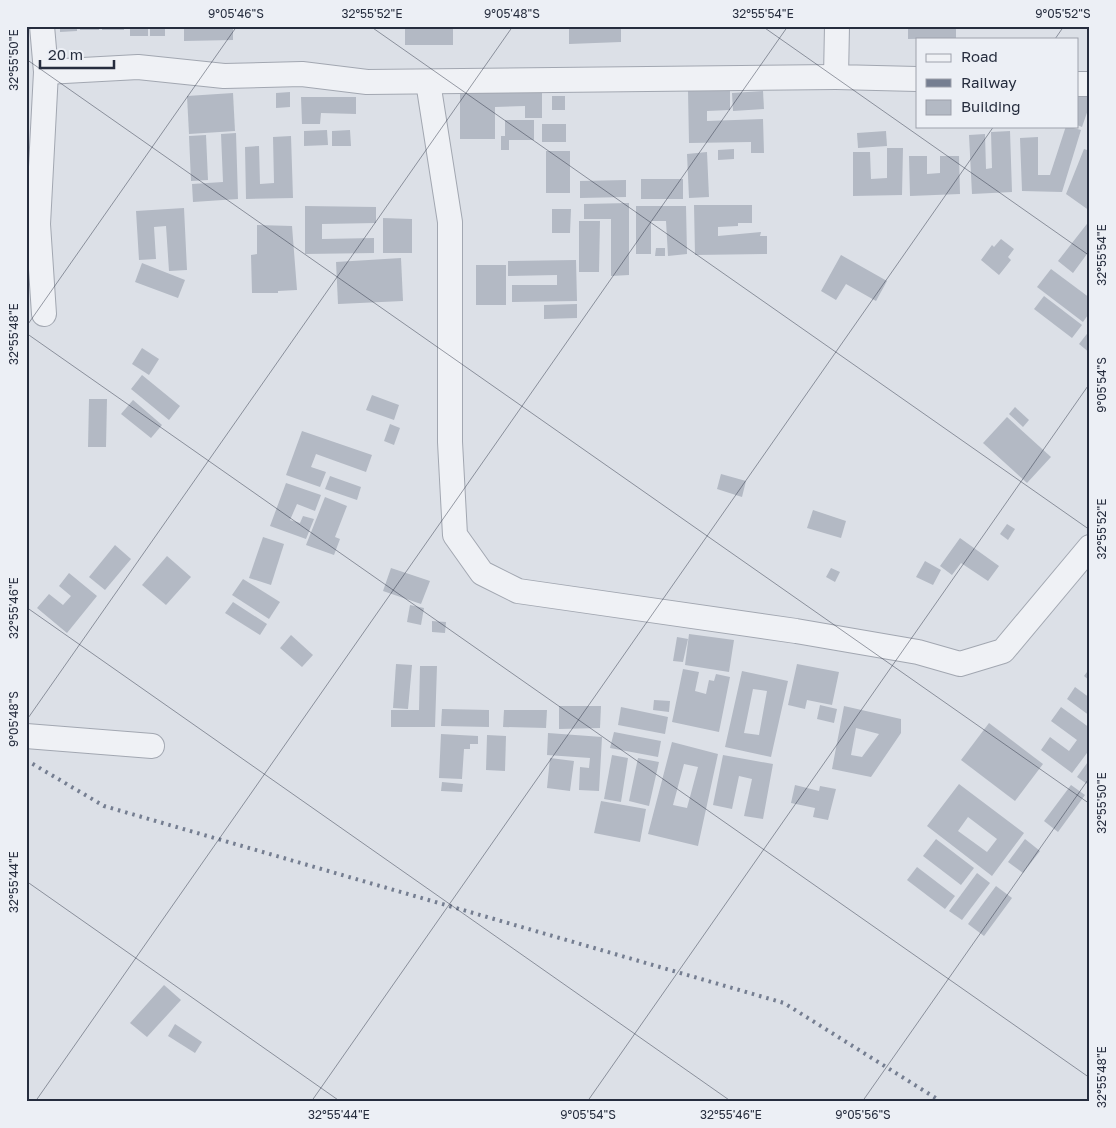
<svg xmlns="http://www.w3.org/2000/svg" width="1116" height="1128" viewBox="0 0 1116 1128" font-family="'Golos Text',sans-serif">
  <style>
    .building { fill: #b3b9c4; fill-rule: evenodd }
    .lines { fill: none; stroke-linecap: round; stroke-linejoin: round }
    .minor-casing { stroke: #a2a7b1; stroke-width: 26 }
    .minor { stroke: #eff1f5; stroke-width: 24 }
    .rail { stroke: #757e91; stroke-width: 4; stroke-dasharray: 2.5 5; stroke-linecap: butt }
    .ticks { fill: none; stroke: #262d3e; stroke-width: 1; stroke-opacity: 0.45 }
    .neatline { fill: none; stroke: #262d3e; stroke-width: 2 }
    .ticks-label { font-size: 12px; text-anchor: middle; fill: #262d3e }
  </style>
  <rect width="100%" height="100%" fill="#dce0e7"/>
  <g class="building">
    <polygon points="60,26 77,26 77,31 60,32"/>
    <rect x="80" y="26" width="19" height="4"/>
    <rect x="102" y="26" width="22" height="4"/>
    <rect x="130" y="26" width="18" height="10"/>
    <rect x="150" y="26" width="15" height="10"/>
    <polygon points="184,26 233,26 233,40 184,41"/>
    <rect x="405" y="26" width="48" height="19"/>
    <polygon points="569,26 621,26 621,42 569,44"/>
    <polygon points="908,26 956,26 956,38 908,39"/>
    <polygon points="1077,88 1090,88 1090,104 1082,127 1077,125"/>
    <polygon points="730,90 730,110 707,111 707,121 763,119 764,153 751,153 751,142 689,143 688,91"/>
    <polygon points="763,91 764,109 733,111 732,93"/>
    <polygon points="290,92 290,107 276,108 276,93"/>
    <polygon points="460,92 542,92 542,118 525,118 525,106 495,107 495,139 460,139"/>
    <polygon points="233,93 235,131 189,134 187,96"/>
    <rect x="552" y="96" width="13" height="14"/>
    <polygon points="301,97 356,97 356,114 321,113 320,124 302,124"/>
    <polygon points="505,120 534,120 534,140 509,140 509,150 501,150 501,136 505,136"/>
    <rect x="542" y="124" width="24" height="18"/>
    <polygon points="1066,126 1081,130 1062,192 1022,191 1020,138 1038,137 1038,175 1050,175"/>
    <polygon points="327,130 328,145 304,146 304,131"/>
    <polygon points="350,130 351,146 332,146 332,131"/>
    <polygon points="886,131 887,146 858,148 857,133"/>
    <polygon points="1010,131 1012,192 972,194 969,135 985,134 986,169 992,168 991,132"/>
    <polygon points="236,133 238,199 193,202 192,184 223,182 221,134"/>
    <polygon points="206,135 208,180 191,181 189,136"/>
    <polygon points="291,136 293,198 246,199 245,147 259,146 260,184 274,183 273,137"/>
    <polygon points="887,148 903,148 902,195 853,196 853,152 870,152 871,179 887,178"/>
    <polygon points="734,149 734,159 718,160 718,150"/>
    <polygon points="1084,149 1090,151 1090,181 1087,188 1090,190 1090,211 1066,194"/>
    <rect x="546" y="151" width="24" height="42"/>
    <polygon points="707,152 709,197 689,198 687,154"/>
    <polygon points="909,156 927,156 927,174 940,173 940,156 959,156 960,194 910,196"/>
    <rect x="641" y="179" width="42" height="20"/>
    <polygon points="626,180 626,197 580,198 580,181"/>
    <polygon points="629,203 629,275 611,276 611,219 584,219 584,204"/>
    <polygon points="694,205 752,205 752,223 738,223 738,226 718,227 718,236 761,232 760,236 767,236 767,254 695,255"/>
    <polygon points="305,206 376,207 376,223 322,224 322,239 374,238 374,253 305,254"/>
    <polygon points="636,206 686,206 687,254 668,256 666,221 651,221 651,254 636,254"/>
    <polygon points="184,208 187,270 169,271 166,226 154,227 156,259 139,260 136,211"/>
    <polygon points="552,209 571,209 570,233 552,233"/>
    <polygon points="383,218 412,219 412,253 383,253"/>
    <polygon points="1090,220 1090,256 1087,254 1073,273 1058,261"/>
    <polygon points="579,221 600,221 599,272 579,272"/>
    <polygon points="257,225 292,226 297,290 278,291 278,293 252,293 251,255 257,254"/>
    <polygon points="1001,239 1014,249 1008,257 1011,260 999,275 981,260 992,245 994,247"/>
    <polygon points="656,248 665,248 665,256 655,256"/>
    <polygon points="841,255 887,281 876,301 846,284 836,300 821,291"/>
    <polygon points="401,258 403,301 338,304 336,262"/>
    <polygon points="576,260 577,301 512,302 512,285 557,285 557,275 508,276 508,261"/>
    <polygon points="142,263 185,280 178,298 135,282"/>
    <rect x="476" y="265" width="30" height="40"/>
    <polygon points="1051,269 1090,298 1090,312 1083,322 1037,287"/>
    <polygon points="1044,296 1082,325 1072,338 1034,309"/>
    <polygon points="577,304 577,318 544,319 544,305"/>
    <polygon points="1090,330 1090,353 1079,344"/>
    <polygon points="142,348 159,359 149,375 132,364"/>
    <polygon points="142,375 180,406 169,420 131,389"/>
    <polygon points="372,395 399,405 394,420 366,410"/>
    <polygon points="89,399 107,399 106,447 88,447"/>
    <polygon points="133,400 162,425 151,438 121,414"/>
    <polygon points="1015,407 1029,420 1023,427 1009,414"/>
    <polygon points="1007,417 1051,457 1027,483 983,443"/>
    <polygon points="390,424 400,428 394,445 384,441"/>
    <polygon points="302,431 372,455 366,472 316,454 311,467 326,472 320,487 286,475"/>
    <polygon points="721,474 746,481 742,497 717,489"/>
    <polygon points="330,476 361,487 357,500 325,489"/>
    <polygon points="286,483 321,495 315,511 297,504 290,520 300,523 303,516 314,519 306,539 270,526"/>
    <polygon points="325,497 347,506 335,537 340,539 334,555 306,545"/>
    <polygon points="813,510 846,521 841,538 807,528"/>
    <polygon points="1007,524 1015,529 1008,540 1000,534"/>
    <polygon points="263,537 284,544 271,585 249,578"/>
    <polygon points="960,538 999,566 988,581 961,563 952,575 940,566"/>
    <polygon points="115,545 131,559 105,590 89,577"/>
    <polygon points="167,556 191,577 166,605 142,585"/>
    <polygon points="925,561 941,570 933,585 916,577"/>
    <polygon points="391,568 430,581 421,604 383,591"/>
    <polygon points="831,568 840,572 835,582 826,577"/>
    <polygon points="69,573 97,596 67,633 37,608 49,594 63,605 71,596 59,586"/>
    <polygon points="243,579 280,602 269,619 232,595"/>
    <polygon points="233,602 267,624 260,635 225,613"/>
    <polygon points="410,605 424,608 421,625 407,622"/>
    <polygon points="432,621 446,622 445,633 432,632"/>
    <polygon points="689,634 734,640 729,672 685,665"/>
    <polygon points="291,635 313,655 302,667 280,648"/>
    <polygon points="677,637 688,639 683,662 673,661"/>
    <polygon points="396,664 412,665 408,709 393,708"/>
    <polygon points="797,664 839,672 832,705 807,700 805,709 788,705"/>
    <polygon points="420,666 437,666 435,727 391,727 391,710 419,710"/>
    <polygon points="1090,668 1090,681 1084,676"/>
    <polygon points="683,669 699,672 695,691 706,694 709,680 714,681 716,674 730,677 719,732 672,722"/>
    <path d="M742,671L788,681L771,757L725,747ZM753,689L767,691L759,735L744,733Z"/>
    <polygon points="1075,687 1090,698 1090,716 1067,699"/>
    <polygon points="654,700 670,701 669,712 653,710"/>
    <polygon points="820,705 837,709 834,723 817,719"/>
    <polygon points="559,706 601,706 600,728 559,729"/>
    <path d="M844,706L901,719V733L871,777L832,769ZM856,728L879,734L862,757L851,755Z"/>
    <polygon points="621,707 668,717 665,734 618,725"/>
    <polygon points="1061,707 1090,728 1090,749 1072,773 1041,750 1050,737 1069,751 1077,740 1051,721"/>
    <polygon points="442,709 489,710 489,727 441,726"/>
    <polygon points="504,710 547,710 546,728 503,727"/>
    <polygon points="989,723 1043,764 1015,801 961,760"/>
    <polygon points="614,732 661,741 658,757 610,748"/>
    <polygon points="548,733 602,737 599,791 579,790 580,767 589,768 590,758 547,755"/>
    <polygon points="441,734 478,736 478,744 470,744 470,749 464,749 462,779 439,778"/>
    <polygon points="487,735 506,736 505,771 486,770"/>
    <path d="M672,742L718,754L698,846L648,834ZM684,764L698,767L687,808L673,805Z"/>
    <polygon points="612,755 628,758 621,802 604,799"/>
    <polygon points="723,755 773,764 763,819 744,816 752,779 739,776 732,809 713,805"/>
    <polygon points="550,758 574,761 570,791 547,788"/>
    <polygon points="638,758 659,762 649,806 629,801"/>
    <polygon points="1090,759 1090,786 1077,777"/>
    <polygon points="442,782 463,784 462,792 441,791"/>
    <path d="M959,784L1024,833L992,876L927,826ZM968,817L997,839L987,852L958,831Z"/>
    <polygon points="795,785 819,791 820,786 836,789 828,820 813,817 815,808 791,803"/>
    <polygon points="1071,785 1085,795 1058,832 1044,821"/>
    <polygon points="601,801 646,809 640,842 594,833"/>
    <polygon points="936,839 974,868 961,885 923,856"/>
    <polygon points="1025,839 1040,851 1023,873 1008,862"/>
    <polygon points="917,867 955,896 945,909 907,880"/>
    <polygon points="977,873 990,883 962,920 949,911"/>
    <polygon points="996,886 1012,898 984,936 968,924"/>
    <polygon points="164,985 181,1000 147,1037 130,1023"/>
    <polygon points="175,1024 202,1042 195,1053 168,1036"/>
  </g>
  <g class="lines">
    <g class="minor-casing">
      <g id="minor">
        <polyline points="42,26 46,72 38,224 44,314"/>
        <polyline points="837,26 836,77 917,79"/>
        <polyline points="46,72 138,67 224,76 302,74 367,82 836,77"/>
        <polyline points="428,82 450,222 450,442 455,535 482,573 518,591 796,631 918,652 960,664 1003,651 1090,547"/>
        <polyline points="1077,84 1090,84"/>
        <polyline points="26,736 152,746"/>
      </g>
    </g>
    <use href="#minor" class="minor"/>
    <polyline class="rail" points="26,760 104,806 784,1003 942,1102"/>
  </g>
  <path class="ticks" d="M370,26L1090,530M762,26L1090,256M1055,39L1064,26M26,59L1090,804M26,327L237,26M26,333L1090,1078M26,607L732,1102M26,721L513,26M26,881L341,1102M35,1102L788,26M311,1102L994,126M587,1102L1090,383M862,1102L1090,777"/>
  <rect width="1116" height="1128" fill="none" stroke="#eceff5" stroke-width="55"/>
  <rect x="916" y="38" width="162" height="90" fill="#eceff5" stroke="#9da1ac"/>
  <rect x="926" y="54" width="25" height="8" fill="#eff1f5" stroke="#9da1ac"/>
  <text x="961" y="62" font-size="15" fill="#262d3e">Road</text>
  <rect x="926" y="79" width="25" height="8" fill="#757e91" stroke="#9da1ac"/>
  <text x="961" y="88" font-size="15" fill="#262d3e">Railway</text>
  <rect x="926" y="100" width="25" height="15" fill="#b3b9c4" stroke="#9da1ac"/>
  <text x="961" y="112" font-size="15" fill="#262d3e">Building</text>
  <path d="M40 60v8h74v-8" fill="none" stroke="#262d3e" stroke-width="2.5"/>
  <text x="48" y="60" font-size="15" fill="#262d3e" stroke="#eceff5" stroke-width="4" paint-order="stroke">20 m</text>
  <rect x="28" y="28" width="1060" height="1072" class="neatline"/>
  <g class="ticks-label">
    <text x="236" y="18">9°05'46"S</text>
    <text x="372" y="18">32°55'52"E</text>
    <text x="512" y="18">9°05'48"S</text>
    <text x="763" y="18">32°55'54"E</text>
    <text x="1063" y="18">9°05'52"S</text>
    <text transform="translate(14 60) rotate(-90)" y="4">32°55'50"E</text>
    <text transform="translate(1102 255) rotate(-90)" y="4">32°55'54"E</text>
    <text transform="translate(14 334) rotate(-90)" y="4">32°55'48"E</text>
    <text transform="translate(1102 385) rotate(-90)" y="4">9°05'54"S</text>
    <text transform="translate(1102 529) rotate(-90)" y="4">32°55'52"E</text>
    <text transform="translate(14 608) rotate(-90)" y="4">32°55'46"E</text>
    <text transform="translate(14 719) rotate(-90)" y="4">9°05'48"S</text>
    <text transform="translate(1102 803) rotate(-90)" y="4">32°55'50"E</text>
    <text transform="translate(14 882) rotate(-90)" y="4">32°55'44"E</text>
    <text transform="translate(1102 1077) rotate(-90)" y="4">32°55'48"E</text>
    <text x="339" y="1119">32°55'44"E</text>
    <text x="588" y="1119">9°05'54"S</text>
    <text x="731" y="1119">32°55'46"E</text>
    <text x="863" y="1119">9°05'56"S</text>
  </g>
</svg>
